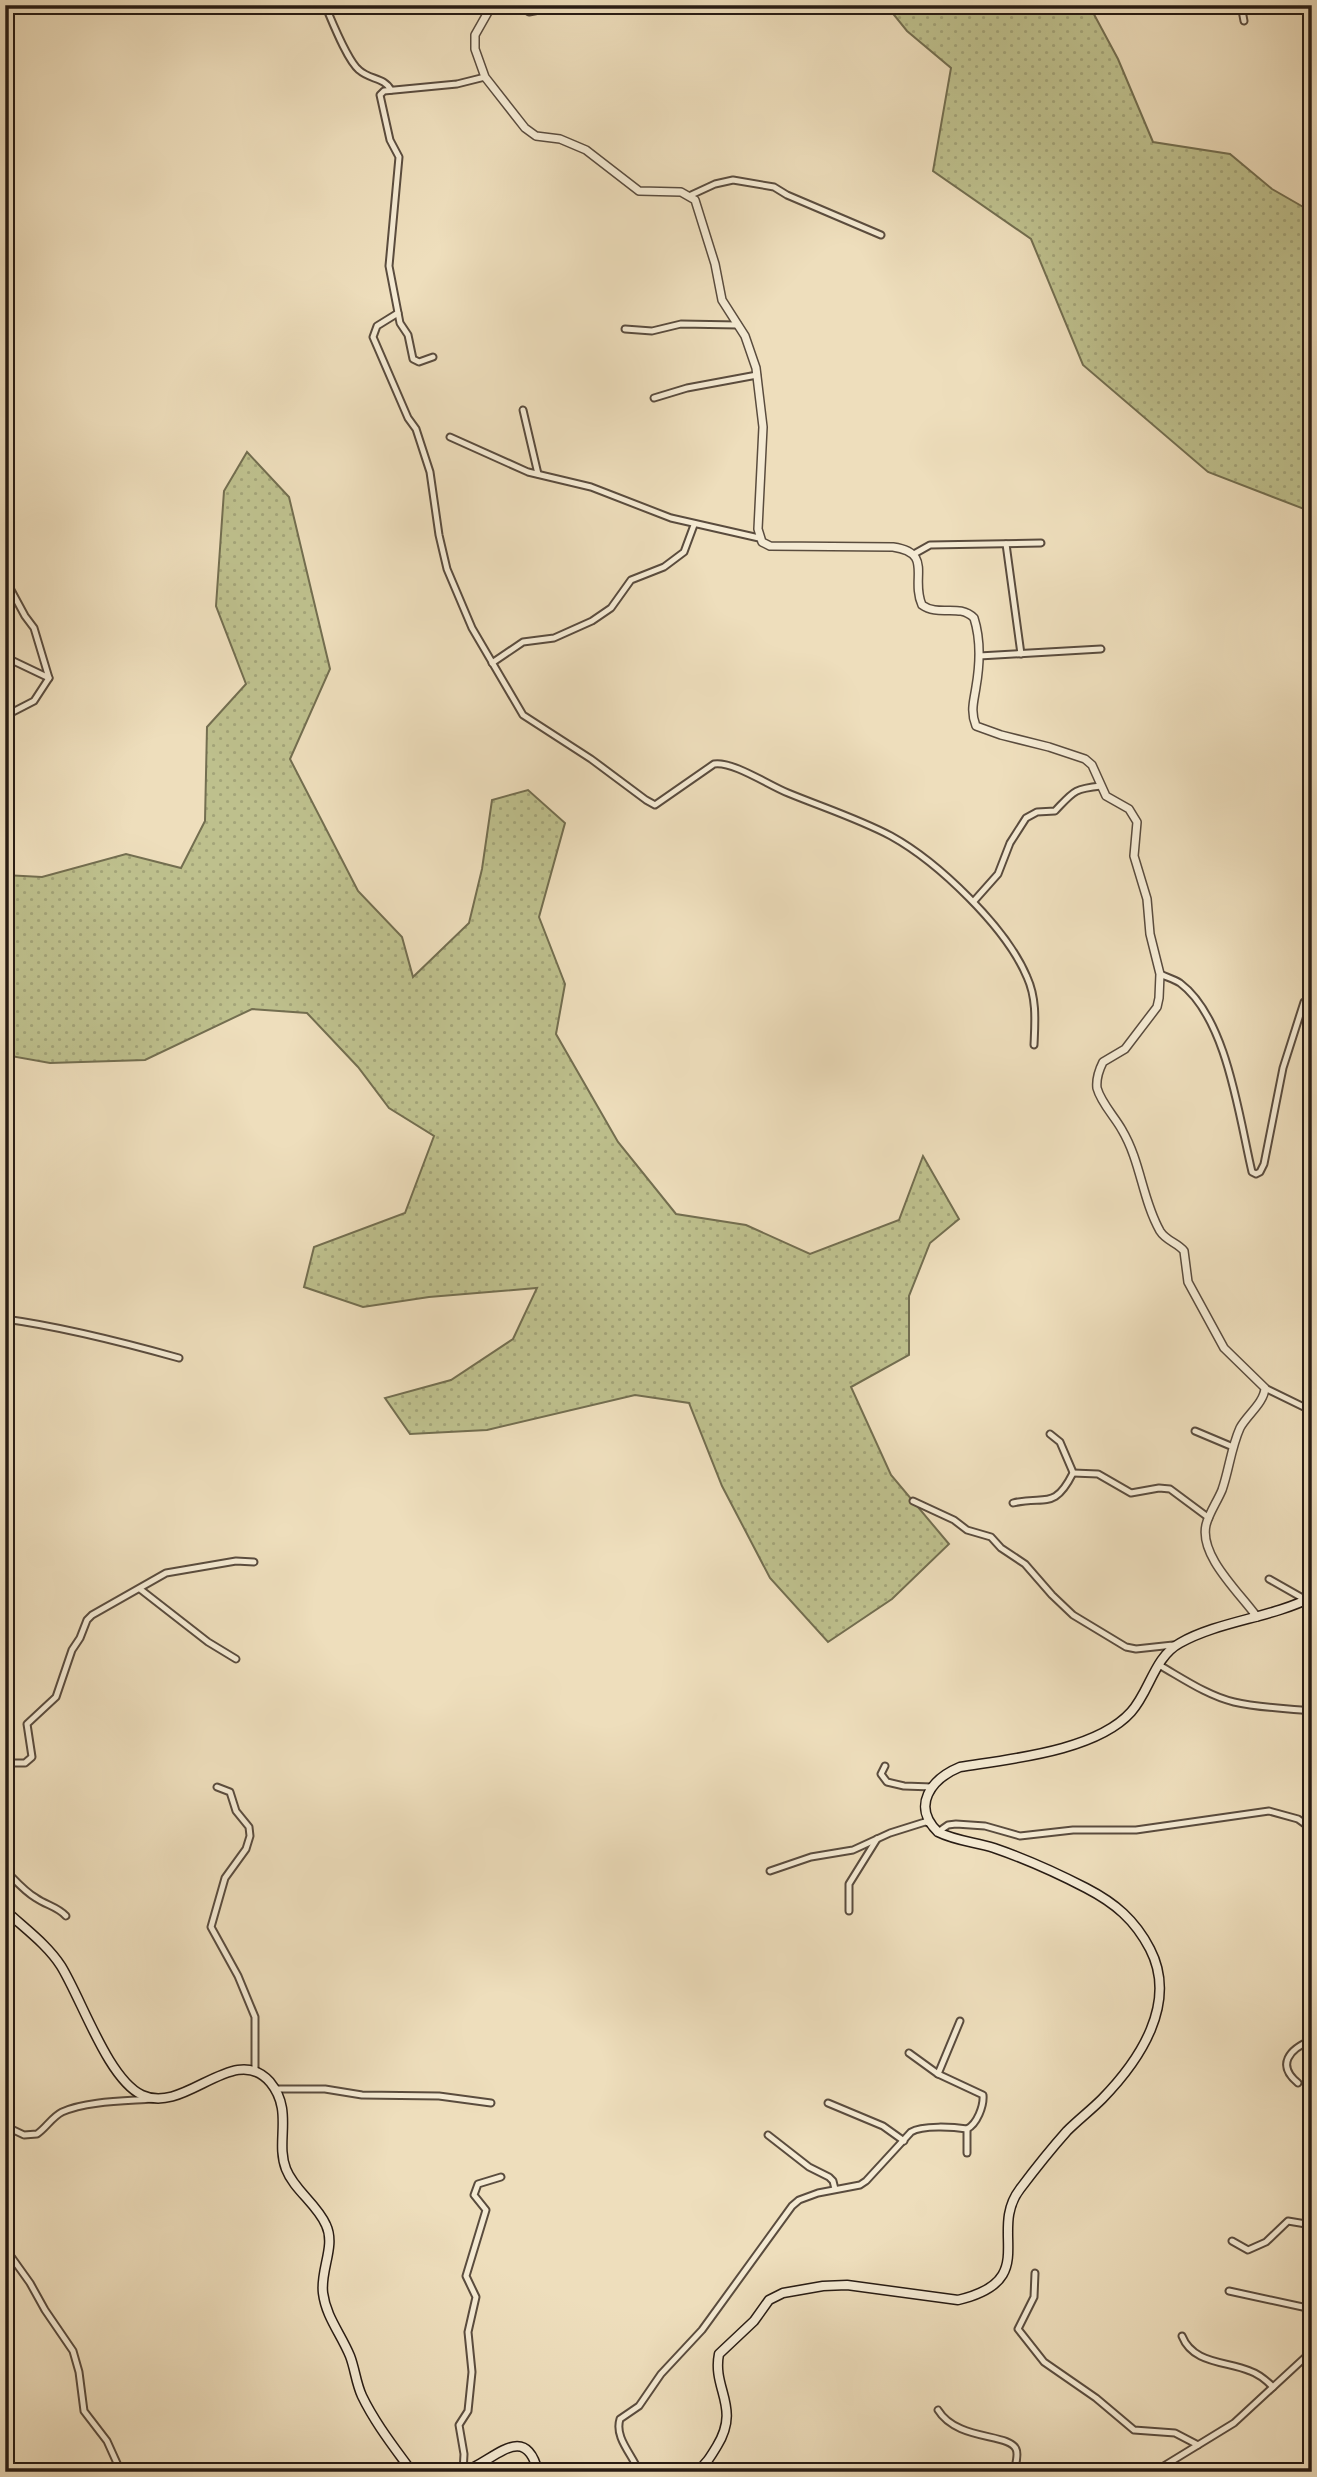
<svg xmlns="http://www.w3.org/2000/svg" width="1317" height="2477" viewBox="0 0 1317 2477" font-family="Vollkorn,serif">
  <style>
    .grass { fill: url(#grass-dots); stroke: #736e50; stroke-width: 2 }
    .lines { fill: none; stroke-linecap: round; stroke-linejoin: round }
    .minor-casing { stroke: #5a4c3e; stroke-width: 9 }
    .tertiary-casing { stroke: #5a4c3e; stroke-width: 10 }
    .secondary-casing { stroke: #281c14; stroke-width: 11 }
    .minor { stroke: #f4ead3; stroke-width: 5 }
    .tertiary { stroke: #f4ead3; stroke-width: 7 }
    .secondary { stroke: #f4ead3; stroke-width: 8 }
  </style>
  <defs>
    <pattern id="grass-dots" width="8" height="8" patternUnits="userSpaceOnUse" patternTransform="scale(1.75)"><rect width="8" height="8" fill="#bec08d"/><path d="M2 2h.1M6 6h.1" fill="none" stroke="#a3a479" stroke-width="1.8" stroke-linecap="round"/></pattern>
  </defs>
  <rect width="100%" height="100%" fill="#eedebc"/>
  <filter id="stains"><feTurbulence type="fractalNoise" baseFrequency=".00286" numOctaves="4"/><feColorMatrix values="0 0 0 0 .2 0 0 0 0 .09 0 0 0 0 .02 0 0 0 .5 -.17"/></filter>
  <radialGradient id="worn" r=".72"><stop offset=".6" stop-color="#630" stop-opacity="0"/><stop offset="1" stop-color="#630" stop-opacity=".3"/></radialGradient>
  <g class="grass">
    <polygon points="886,5 1089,5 1118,59 1153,142 1230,154 1272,189 1312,212 1312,512 1208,472 1083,365 1031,239 933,171 951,68 907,31"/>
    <polygon points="247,452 289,497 330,669 290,759 358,891 402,937 413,977 469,923 482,869 492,800 528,790 565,823 539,917 565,984 556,1034 618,1142 676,1214 746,1225 810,1254 899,1220 923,1156 959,1219 930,1243 909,1296 909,1355 851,1387 891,1475 949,1544 892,1599 828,1642 770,1578 722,1486 689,1403 635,1395 487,1430 410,1434 385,1398 451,1380 513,1339 537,1288 429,1297 363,1307 304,1287 314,1247 405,1213 434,1136 389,1108 358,1067 307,1013 252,1009 145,1060 50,1063 5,1055 5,875 42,877 126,854 181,868 205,821 207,727 246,684 216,606 224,491"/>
  </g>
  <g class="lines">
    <g class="minor-casing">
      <g id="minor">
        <path d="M325,5C332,21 347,60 359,70C370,80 384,77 391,90"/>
        <polyline points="518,5 529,12 565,5"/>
        <polyline points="1241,5 1244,21"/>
        <polyline points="689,196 715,184 733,180 774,187 787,195 881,235"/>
        <path d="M398,313L377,326L373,337L408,418L416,429L430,472L439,535L447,569L472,628L523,715L591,759L646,800L655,805L714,764C733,761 768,785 788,793C822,807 859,819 891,836C938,862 1006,927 1027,977C1037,999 1035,1022 1034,1045"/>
        <polyline points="625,329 652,331 681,324 738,325"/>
        <polyline points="433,357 419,362 413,359 408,335 400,323 389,266 399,157 390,140 380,95 384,91 457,84 485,77"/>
        <polyline points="654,398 687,388 757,375"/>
        <polyline points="523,410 538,474"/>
        <polyline points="450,437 528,472 591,487 671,518 759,538"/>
        <polyline points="5,469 5,485"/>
        <polyline points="1006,544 1021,654"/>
        <polyline points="914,554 930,545 1041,543"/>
        <polyline points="5,579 25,616 34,628 49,678 34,701 5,716"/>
        <polyline points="979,656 1101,649"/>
        <polyline points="5,657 49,678"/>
        <polyline points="492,663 523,642 554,638 592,621 611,608 631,580 664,567 684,552 694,525"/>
        <path d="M974,901L998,874L1010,843L1026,818L1037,812L1055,811C1074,791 1073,789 1101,786"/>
        <path d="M1160,974C1166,977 1174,979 1180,983C1227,1018 1239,1117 1252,1172L1256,1174L1260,1172L1264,1164L1283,1068L1304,1002"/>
        <path d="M5,1319C64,1327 122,1342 179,1358"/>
        <polyline points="1265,1388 1312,1411"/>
        <polyline points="1195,1431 1233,1447"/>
        <polyline points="1073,1473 1098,1474 1131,1493 1159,1488 1170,1489 1209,1518"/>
        <polyline points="913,1501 954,1520 967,1530 991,1537 1001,1548 1025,1564 1052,1595 1073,1615 1126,1647 1136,1649 1173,1645"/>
        <path d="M1013,1503C1045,1495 1054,1511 1073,1473L1072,1470L1060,1442L1050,1434"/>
        <polyline points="1269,1579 1306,1600"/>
        <polyline points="140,1589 208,1642 236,1659"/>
        <path d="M1159,1665C1182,1678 1208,1696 1234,1702C1259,1708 1286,1708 1312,1711"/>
        <polyline points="5,1763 25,1763 32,1757 27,1724 56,1697 72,1650 80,1638 87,1620 92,1615 166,1573 236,1561 254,1562"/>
        <polyline points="885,1766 881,1774 887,1782 904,1786 932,1787"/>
        <polyline points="217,1787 230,1792 236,1811 249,1827 250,1836 246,1849 225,1878 211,1927 238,1976 255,2017 255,2072"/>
        <polyline points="938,1832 948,1825 956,1824 985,1826 1020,1836 1073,1830 1136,1830 1269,1811 1298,1819 1312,1829"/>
        <path d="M5,1870C15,1880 24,1891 36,1898C46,1905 58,1907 66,1916"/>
        <polyline points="770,1871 811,1857 853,1850 890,1833 925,1822 931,1824"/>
        <polyline points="849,1911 849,1884 877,1839"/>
        <polyline points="938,2074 960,2021"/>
        <path d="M1298,2083C1276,2065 1289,2049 1312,2040"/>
        <polyline points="274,2089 325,2089 362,2095 439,2096 491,2103"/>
        <polyline points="828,2103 883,2126 904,2141"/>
        <path d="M5,2126L24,2135L37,2134C46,2128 52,2117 62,2112C86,2101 126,2101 152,2099"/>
        <polyline points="967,2129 967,2153"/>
        <polyline points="768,2135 809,2167 829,2177 833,2181 835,2189"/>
        <polyline points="1232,2241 1248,2250 1266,2242 1288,2221 1312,2225"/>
        <polyline points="5,2248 30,2283 45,2310 73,2351 79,2372 84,2411 107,2441 121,2472"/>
        <polyline points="1035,2273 1034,2297 1018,2329 1044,2362 1096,2398 1134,2430 1175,2433 1198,2445"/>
        <polyline points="1229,2291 1312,2309"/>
        <path d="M1182,2336C1193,2364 1226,2361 1250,2371C1259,2374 1266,2380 1273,2387"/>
        <path d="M938,2410C957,2441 1009,2433 1016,2449C1019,2455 1015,2466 1014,2472"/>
        <polyline points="463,2472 464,2454 459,2425 468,2411 472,2372 468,2332 476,2297 466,2276 486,2210 474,2195 478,2184 501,2177"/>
        <path d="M639,2472C633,2455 614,2438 620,2419L639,2406L661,2374L702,2330L792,2206L799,2200L818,2193L860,2185L866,2181L911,2132C922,2125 954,2127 967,2129C977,2124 984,2106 983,2095L938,2074L909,2053"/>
        <polyline points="1154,2472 1234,2423 1312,2351"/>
      </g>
    </g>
    <g class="tertiary-casing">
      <path id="tertiary" d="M492,5L475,35V49L485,77L525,128L536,136L560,139L586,150L639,191L681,192L695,200L715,264L722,300L745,336L756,368L763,427L758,529L762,542L770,546L893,547C934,553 910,578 922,605C939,617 959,603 974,618C981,640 980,664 976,687C974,701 970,711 976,726L1001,735L1049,747L1085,759L1092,765L1106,796L1129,809L1137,822L1134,856L1147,899L1150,934L1160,974L1159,998L1157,1007L1125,1049L1103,1062C1099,1070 1096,1079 1097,1088C1101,1103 1115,1117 1122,1130C1141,1162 1142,1199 1160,1231C1166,1241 1178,1243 1184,1251L1188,1282L1224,1348L1265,1388C1264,1403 1247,1415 1240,1428C1231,1448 1229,1470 1222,1490C1217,1502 1209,1513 1206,1525C1199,1556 1240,1593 1257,1617"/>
    </g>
    <g class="secondary-casing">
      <g id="secondary">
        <path d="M5,1910C24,1928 47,1944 61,1966C82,2000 108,2079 142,2095C185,2115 234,2041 270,2082C294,2111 275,2141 286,2169C294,2190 317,2204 326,2225C336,2246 320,2270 323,2293C326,2317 341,2334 350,2356C355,2369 356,2383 362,2396C375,2423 394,2447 412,2472"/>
        <path d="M463,2472C492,2463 525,2419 538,2472"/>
        <path d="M696,2472C705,2466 711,2456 717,2446C741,2407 712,2389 719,2354L754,2321L769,2300L783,2293L823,2286L847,2285L958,2300C1042,2280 987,2232 1020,2189C1035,2169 1051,2149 1067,2131C1078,2120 1091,2110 1102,2099C1140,2060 1178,2003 1150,1949C1135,1920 1115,1903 1086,1888C1057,1873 1026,1859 994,1848C975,1842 956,1841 938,1832C911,1806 931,1779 960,1767C1010,1759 1096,1751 1131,1712C1150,1691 1154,1657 1180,1643C1219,1621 1271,1618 1312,1597"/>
      </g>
    </g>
    <use href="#minor" class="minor"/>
    <use href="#tertiary" class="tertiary"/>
    <use href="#secondary" class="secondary"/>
  </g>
  <rect width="1317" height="2477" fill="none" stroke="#eedebc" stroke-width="28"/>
  <rect x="7" y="7" width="1303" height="2463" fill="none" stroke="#281c14" stroke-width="3.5"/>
  <rect x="14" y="14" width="1289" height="2449" fill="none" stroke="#281c14" stroke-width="2"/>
  <rect width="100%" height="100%" filter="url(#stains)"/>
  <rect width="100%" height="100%" fill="url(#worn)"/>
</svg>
